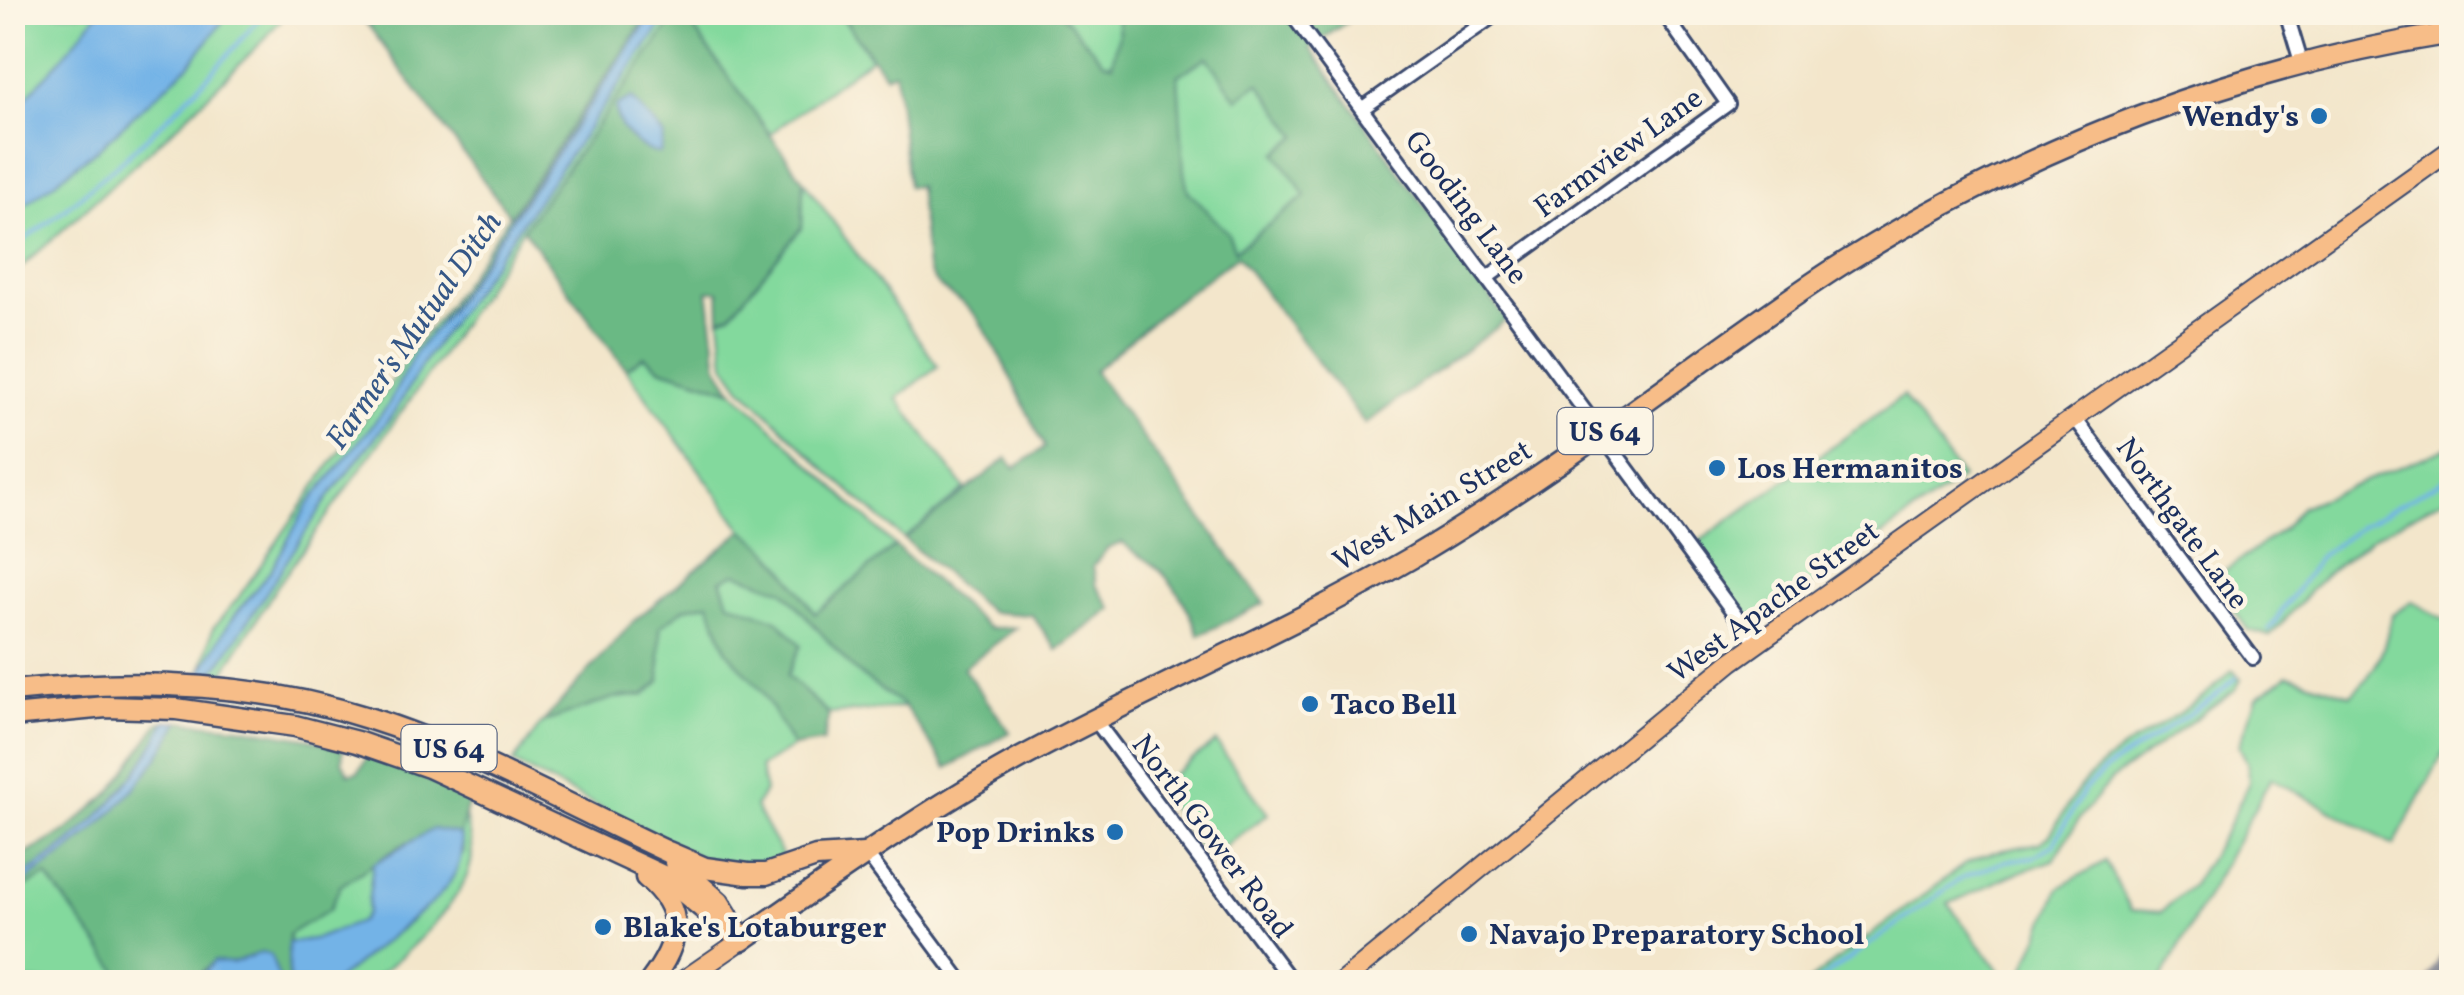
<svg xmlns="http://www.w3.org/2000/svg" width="2464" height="995" viewBox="0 0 2464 995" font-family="Vollkorn,serif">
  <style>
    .green { fill: #83d99d; stroke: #4f847e; stroke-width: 2.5 }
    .forest { fill: #6ab984; stroke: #427471; stroke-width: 2.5; fill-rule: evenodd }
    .water { fill: #73b3e7; stroke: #4771a2; stroke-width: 2.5 }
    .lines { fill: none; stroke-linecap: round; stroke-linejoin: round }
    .stream { stroke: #73b3e7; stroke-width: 4 }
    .taxiway { stroke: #878a94; stroke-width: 32 }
    .minor-casing { stroke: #3b4a6e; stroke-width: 18 }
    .major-casing { stroke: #3b4a6e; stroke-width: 22 }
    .highway-casing { stroke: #3b4a6e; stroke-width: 25 }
    .minor { stroke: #fff; stroke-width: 12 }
    .major { stroke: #f7bd88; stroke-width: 18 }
    .highway { stroke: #f7bd88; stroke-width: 20 }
    .poi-dot { fill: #1f6fb2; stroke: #fcf5e5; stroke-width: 4 }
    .labels { text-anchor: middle; stroke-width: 9; stroke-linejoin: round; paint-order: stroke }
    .shield { fill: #fcf5e5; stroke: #5e6a86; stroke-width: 2.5 }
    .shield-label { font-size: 28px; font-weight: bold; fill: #1b2f5e }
    .poi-label { font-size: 30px; font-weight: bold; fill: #1b2f5e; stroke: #fcf5e5; text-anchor: start }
    .street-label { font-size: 30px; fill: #1b2f5e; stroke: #fcf5e5 }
    .water-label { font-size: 32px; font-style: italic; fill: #355787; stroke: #fcf5e5 }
  </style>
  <rect width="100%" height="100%" fill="#fcf5e5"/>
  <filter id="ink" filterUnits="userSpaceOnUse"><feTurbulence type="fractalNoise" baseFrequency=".01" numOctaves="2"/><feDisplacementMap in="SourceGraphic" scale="20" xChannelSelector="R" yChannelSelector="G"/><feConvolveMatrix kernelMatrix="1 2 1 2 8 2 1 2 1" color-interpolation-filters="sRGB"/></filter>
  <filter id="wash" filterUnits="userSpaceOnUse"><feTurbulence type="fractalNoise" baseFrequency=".0048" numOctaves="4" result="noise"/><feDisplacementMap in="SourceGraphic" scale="40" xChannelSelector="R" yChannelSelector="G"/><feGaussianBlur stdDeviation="2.25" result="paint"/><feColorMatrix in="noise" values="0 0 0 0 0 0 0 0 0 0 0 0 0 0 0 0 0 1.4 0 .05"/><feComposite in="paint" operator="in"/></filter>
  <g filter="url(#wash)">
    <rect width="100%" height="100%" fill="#f3e6cb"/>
    <g class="green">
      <polygon points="13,13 193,13 13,152"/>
      <polygon points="229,13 286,13 264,40 179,124 13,275 12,214 100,147 189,65"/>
      <polygon points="649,13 653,13 402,377 387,407 307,506 271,570 229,623 201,673 213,628 238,598 330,465 383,396 410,352 441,315"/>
      <polygon points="670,13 678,13 523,229 434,366 278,585 223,673 210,674 327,499 395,412 426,358"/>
      <polygon points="682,13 839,13 871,58 770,134"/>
      <polygon points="1060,13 1117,13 1119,34 1112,64 1104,62"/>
      <path d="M1207,56L1259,83L1299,137L1306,196L1234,251C1224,222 1196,211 1187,188C1177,163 1180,105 1178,76Z"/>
      <polygon points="803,180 938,366 897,398 965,489 904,539 829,473 741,387 725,364 720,319 730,315 802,227"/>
      <path d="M643,356L660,368L734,391L895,546L815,614C791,580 778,554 743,530L626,369Z"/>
      <polygon points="1903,396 1962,478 1755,626 1747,621 1693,546"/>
      <polygon points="2451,446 2451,495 2373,537 2325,575 2270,636 2248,630 2214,583 2218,576 2283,529 2301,507"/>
      <polygon points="736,573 783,590 854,670 905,707 829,714 787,676 751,612 729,602 721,579"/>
      <path d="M2412,601L2451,624V739L2394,845L2271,778L2160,982H2020L2059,888L2105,861L2131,910L2161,912L2192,885L2226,831L2249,782L2248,764L2239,746L2257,697L2288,675L2351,695C2379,669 2384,651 2392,615Z"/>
      <polygon points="709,603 727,651 762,691 793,747 760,767 765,792 755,807 784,858 758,866 700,858 513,763 542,723 613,698 645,695 660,681 660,627 685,608"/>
      <path d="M2232,670L2241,679L2236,689L2112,779L2081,816L2054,860L2009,876L1948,904L2008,982H1808L1966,863L1994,852L2040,843L2049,836C2062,817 2072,794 2088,778C2131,735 2191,715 2232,670Z"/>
      <polygon points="1216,742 1268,814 1208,859 1156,787"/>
      <path d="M465,815C467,830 474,848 471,862C464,902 401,960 368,982H334L412,920L464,852L460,834Z"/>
      <polygon points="373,864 367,913 362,921 318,938 288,943 289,934 316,917 332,903 340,886"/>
      <polygon points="47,876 126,982 13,982 13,893"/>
    </g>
    <g class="forest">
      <polygon points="359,13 649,13 510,216"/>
      <polygon points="678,13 682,13 803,180 802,227 730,315 720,319 719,291 708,291 718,366 734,391 660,368 644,356 626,369 523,229"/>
      <path d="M839,13H1060L1104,62L1112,64L1119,34L1117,13H1359L1310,48L1507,320L1365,424L1237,256L1166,309L1094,371L1264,603L1199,635C1190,611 1175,583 1155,566C1144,556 1134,555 1123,542L1107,549L1093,566L1096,585L1112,609L1057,650L1032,615L990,612L904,539L1007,458L1015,468L1045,447C1022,404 1003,356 976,316C962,296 939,296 927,268L918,186L908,187L895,72L885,75ZM1207,57L1237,99L1259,83L1298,136L1276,153L1306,196L1235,251L1228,233L1188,191L1184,172L1178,76Z"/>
      <path d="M743,530C779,554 791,580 815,614L895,546L988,628H1016L963,668L1010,732L947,768L905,707L854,670L783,590L736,573L721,580L729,602L777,620L801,645L787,676L829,714L823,742L793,747L762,691L727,651L709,603L685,608L660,627V681L644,695L613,698L542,723L634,621Z"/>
      <path d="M166,721C135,789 76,845 13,882L12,862L66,831L112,791L159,723Z"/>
      <path d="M179,721L239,727L311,739L343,749L342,761L349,774L358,772L368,756L470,796L460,834L424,836L400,846L340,886L330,909L289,934V982H280L271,957L263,952L232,963L214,961C187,991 163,982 126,982L47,876L13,893V888C79,848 144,792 179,721Z"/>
    </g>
    <g class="water">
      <polygon points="99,12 229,13 189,65 100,147 13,214 13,112 67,52"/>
      <polygon points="653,13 670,13 426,358 395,411 327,499 218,667 210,674 201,673 229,623 271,570 307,506 387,407 415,353 445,317"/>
      <path d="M632,98L664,136L660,153C641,153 612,125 617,106Z"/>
      <path d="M166,721H179C144,792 79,849 13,888V882C76,845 135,789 166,721Z"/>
      <path d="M433,829L460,834C466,862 452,882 434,901L334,982H289L288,943L318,938L362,921L367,913L373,864Z"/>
      <polygon points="263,952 271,956 280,982 187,982 204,973 214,961 232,963"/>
    </g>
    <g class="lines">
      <g class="stream">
        <path d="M12,249C106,181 191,101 265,12"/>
        <polyline points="2269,630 2320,556 2360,527 2452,475"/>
        <polyline points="1817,982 1963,877 2006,861 2033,857 2053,845 2085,789 2105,770 2210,700 2236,678"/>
      </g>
      <polyline class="taxiway" points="2443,982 2452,967"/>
    </g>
  </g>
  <g filter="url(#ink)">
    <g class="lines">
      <g class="minor-casing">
        <g id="minor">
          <polyline points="1290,12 1756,643"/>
          <polyline points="2286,12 2302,65"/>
          <polyline points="1363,108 1499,12"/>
          <polyline points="1488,277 1728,104 1663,12"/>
          <polyline points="2074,417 2253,658"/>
          <polyline points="1095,720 1292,982"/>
          <polyline points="866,853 962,982"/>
        </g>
      </g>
      <g class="major-casing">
        <g id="major">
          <polyline points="681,982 742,940"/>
          <polyline points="1342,982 1731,662 2452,149"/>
        </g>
      </g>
      <g class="highway-casing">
        <g id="highway">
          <path d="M12,691C132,678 253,681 368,718C473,751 569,806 668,852L705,868L748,874H766L816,857L864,854"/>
          <polyline points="12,716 106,707 176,709 295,726 357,742 429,767 665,877 742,940"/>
          <polyline points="675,863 719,902 738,933"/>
          <path d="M646,877C687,911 680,943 650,982"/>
          <path d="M742,940C833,876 923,812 1021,758C1150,688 1286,631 1413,557C1514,497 1610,428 1705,359C1753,325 1800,290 1850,259C2032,146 2240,66 2452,33"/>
        </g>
      </g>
      <use href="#minor" class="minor"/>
      <use href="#major" class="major"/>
      <use href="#highway" class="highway"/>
    </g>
  </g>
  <g class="poi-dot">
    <circle cx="2319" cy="116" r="10"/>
    <circle cx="1717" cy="468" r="10"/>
    <circle cx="1310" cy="704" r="10"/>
    <circle cx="1115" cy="832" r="10"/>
    <circle cx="603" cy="927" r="10"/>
    <circle cx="1469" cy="934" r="10"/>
  </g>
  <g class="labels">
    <g class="shield">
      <rect x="1557.5" y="408" width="95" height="46" rx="8"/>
      <rect x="401.5" y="725" width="95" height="46" rx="8"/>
    </g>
    <g class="shield-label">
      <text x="1605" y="441">US 64</text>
      <text x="449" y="758">US 64</text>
    </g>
    <g class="poi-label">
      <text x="2299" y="126" text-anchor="end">Wendy's</text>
      <text x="1737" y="478">Los Hermanitos</text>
      <text x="1330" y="714">Taco Bell</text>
      <text x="1095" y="842" text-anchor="end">Pop Drinks</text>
      <text x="623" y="937">Blake's Lotaburger</text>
      <text x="1489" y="944">Navajo Preparatory School</text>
    </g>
    <g class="street-label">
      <text transform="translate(1618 152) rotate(-36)" y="10">Farmview Lane</text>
      <text transform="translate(1467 207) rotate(53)" y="10">Gooding Lane</text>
      <text transform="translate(1432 505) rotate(-31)" y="10">West Main Street</text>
      <text transform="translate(2183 523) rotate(54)" y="10">Northgate Lane</text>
      <text transform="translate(1773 601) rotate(-36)" y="10">West Apache Street</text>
      <text transform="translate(1213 836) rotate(53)" y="10">North Gower Road</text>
    </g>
    <g class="water-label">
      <text transform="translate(413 330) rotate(-55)" y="11">Farmer's Mutual Ditch</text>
    </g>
  </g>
  <rect width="2464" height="995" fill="none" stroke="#fcf5e5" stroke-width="50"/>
</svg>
